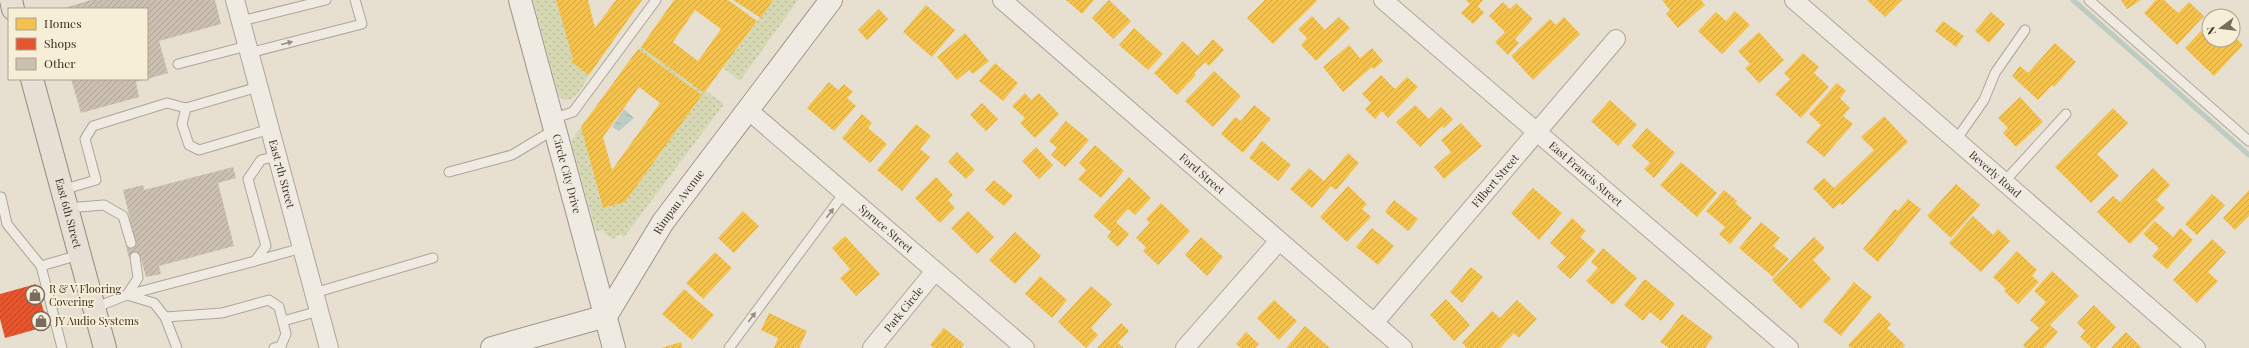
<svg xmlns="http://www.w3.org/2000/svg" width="2249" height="348" viewBox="0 0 2249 348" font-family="'Playfair Display',serif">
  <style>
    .grass { fill: url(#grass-dots) }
    .water { fill: url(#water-ripples) }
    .homes { fill: url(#homes-hatch); fill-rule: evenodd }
    .shops { fill: url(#shops-hatch) }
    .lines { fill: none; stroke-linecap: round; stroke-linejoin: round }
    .stream { stroke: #bcccc2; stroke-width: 5 }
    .building { fill: url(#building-hatch) }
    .lane-casing { stroke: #ada599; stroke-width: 11 }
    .street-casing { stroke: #ada599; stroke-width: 20 }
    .secondary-casing { stroke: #9c958a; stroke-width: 24 }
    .primary-casing { stroke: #928b80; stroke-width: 24 }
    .lane { stroke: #efebe3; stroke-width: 9 }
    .street { stroke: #efebe3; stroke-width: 18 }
    .secondary { stroke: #efebe3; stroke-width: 22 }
    .primary { stroke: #e6e1d4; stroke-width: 22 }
    .oneway { fill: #968c82 }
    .labels { text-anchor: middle; stroke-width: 4; stroke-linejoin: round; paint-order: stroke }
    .street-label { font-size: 11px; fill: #3d2e20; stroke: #f7eed8 }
    .poi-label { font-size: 11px; fill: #3d2e20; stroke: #f7eed8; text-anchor: start }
  </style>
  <defs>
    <pattern id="grass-dots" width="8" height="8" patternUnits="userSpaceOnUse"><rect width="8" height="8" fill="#d6d7b3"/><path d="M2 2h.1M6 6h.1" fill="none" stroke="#b9b99a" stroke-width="1.8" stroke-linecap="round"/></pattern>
    <pattern id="water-ripples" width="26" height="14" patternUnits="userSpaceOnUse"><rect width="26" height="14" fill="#bcccc2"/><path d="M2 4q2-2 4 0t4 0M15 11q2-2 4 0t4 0" fill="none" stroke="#a2b0a6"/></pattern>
    <pattern id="homes-hatch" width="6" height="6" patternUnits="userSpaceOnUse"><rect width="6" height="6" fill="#f2c14e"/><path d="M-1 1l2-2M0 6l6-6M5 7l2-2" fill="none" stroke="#d0a644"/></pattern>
    <pattern id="shops-hatch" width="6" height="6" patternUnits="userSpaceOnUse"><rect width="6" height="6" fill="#e4572e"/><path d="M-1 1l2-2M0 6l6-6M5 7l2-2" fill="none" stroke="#ba4827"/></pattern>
    <pattern id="building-hatch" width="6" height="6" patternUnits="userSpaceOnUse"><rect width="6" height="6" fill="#cbbfb2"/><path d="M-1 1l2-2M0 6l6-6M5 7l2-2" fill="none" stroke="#afa499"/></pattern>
  </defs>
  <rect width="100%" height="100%" fill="#e7e0d1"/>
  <g class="grass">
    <path d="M533,0H556L573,59L571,62L589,75C583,85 573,109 559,96Z"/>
    <polygon points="773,0 798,0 740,81 723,68"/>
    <polygon points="641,47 704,93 706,91 724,104 624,237 620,234 613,239 605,234 603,230 596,231 571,141 581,127 603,208 625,202 702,95 638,49"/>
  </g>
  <polygon class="water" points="624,109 634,118 619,131 612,127"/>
  <g class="homes">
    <polygon points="556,0 588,0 595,28 616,0 642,0 589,75 571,62 573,59"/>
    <path d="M674,0H728L757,21L704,93L641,47ZM695,10L721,29L698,61L673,42Z"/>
    <polygon points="733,0 773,0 761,18"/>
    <polygon points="1066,0 1094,0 1082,14"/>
    <polygon points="1109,0 1131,21 1113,39 1092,18"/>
    <polygon points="1265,0 1316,0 1317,1 1273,44 1247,18"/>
    <polygon points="1466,0 1483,0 1478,6 1484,13 1473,24 1461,13 1470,4"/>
    <polygon points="1662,0 1701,0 1705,5 1678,28 1666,14 1670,10"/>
    <polygon points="1867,0 1902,0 1885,17"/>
    <polygon points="2121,0 2141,0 2127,9"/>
    <polygon points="2156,0 2164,0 2178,13 2189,2 2204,16 2177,45 2144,13"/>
    <polygon points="1503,2 1510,9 1516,3 1533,19 1515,39 1519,43 1508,55 1495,42 1505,32 1489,16"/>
    <polygon points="926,5 955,30 932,57 903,32"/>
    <polygon points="879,9 888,19 867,40 858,30"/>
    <polygon points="1735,11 1750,25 1722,54 1698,31 1716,12 1726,21"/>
    <polygon points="1991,12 2005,24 1989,43 1975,31"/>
    <polygon points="1312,16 1325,30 1339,17 1350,28 1316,61 1301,45 1307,38 1298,29"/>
    <polygon points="1564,17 1580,34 1533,80 1511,56 1550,19 1556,25"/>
    <polygon points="1943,21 1964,36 1956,47 1935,31"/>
    <polygon points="1134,28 1163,54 1148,70 1119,45"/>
    <polygon points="2201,31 2209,40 2217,45 2222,40 2233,40 2233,35 2243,45 2214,76 2185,48"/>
    <polygon points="1759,32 1784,60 1759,83 1745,68 1750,64 1738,51"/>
    <polygon points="965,33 989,61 973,74 969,70 957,80 937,57"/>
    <polygon points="1213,39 1224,50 1209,66 1205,62 1194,73 1196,75 1177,95 1154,73 1183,41 1198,56"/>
    <polygon points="2055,43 2076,62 2054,87 2052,85 2038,100 2012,76 2020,66 2028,73"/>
    <polygon points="1349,45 1360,58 1372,48 1383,61 1374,69 1372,67 1343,92 1323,67"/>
    <path d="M638,49L702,95L625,202L603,208L581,127ZM639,87L660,103L612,170L603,137Z"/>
    <polygon points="1803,53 1819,67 1814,73 1829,87 1801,118 1775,94 1790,79 1784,73"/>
    <polygon points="995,63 1018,83 1003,101 979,81"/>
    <polygon points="1214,71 1241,96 1213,127 1185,101"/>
    <polygon points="1381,75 1395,89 1407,77 1418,87 1388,118 1382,111 1375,119 1365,109 1371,103 1362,94"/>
    <polygon points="829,82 838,90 844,84 853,92 847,98 856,106 834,131 807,108"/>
    <polygon points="1837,83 1846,91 1840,98 1850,108 1843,116 1853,124 1824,157 1806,142 1821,125 1809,114"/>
    <polygon points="1025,93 1031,100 1039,93 1059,114 1035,138 1020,123 1025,118 1012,106"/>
    <polygon points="2020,97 2043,122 2016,147 2003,133 2008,128 1998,118"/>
    <polygon points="1610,100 1637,125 1618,146 1591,121"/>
    <polygon points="982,103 998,119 986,131 970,115"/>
    <polygon points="1254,105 1271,119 1243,153 1221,134 1235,117 1241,121"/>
    <polygon points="1415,105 1429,119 1441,107 1453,119 1444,128 1442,126 1420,147 1396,122"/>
    <polygon points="2113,108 2128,123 2097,154 2119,176 2091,203 2055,167"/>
    <polygon points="862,114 872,123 868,128 887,144 870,163 842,138"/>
    <polygon points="1884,116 1908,142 1842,205 1840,203 1833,209 1813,188 1824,178 1834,188 1874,150 1861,137"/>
    <polygon points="1066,121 1089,140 1065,167 1051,155 1057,148 1049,141"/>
    <polygon points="1461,123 1482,146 1444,179 1434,167 1451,152 1441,140"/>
    <polygon points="916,124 931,136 920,149 930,157 902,191 877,170"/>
    <polygon points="1647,128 1675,153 1654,178 1644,169 1650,163 1631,146"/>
    <polygon points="1262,141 1291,165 1278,181 1249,158"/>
    <polygon points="1095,145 1124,171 1101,198 1078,179 1086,170 1079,163"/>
    <polygon points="1036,147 1053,165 1039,179 1022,161"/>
    <polygon points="957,152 975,170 966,179 948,162"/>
    <polygon points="1348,153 1359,163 1336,190 1331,186 1312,208 1290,189 1309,168 1324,181"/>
    <polygon points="1681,162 1717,193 1697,217 1660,185"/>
    <polygon points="2153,168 2170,185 2156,200 2165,208 2130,244 2097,212 2113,196 2120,202"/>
    <polygon points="936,177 953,195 948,200 955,208 940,223 915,198"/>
    <polygon points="1129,177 1151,198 1135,215 1128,209 1116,222 1129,234 1118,247 1107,237 1111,232 1093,216"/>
    <polygon points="994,180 1013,196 1004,206 985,190"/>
    <polygon points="1956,184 1980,205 1951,238 1927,216"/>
    <polygon points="1348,186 1367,204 1362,209 1371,217 1347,242 1320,217"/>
    <polygon points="1533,188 1562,213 1539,240 1511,213"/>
    <polygon points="1724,190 1737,201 1735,203 1752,218 1730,244 1719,234 1725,227 1706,211"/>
    <polygon points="2249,190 2249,216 2235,230 2223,218"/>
    <polygon points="2212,194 2225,205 2197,235 2185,224"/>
    <polygon points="1908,199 1921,209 1878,262 1863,249 1895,209 1898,211"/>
    <polygon points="1394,200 1418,219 1408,231 1385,212"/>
    <polygon points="1161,203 1190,231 1158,265 1143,251 1146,247 1136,238 1150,223 1146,219"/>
    <polygon points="743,211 759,226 734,253 718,238"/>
    <polygon points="968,211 994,237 977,254 951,228"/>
    <polygon points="1973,216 1993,235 1998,229 2010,241 1981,272 1949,243"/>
    <polygon points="1572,218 1586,231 1580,237 1596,251 1570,279 1557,267 1566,257 1550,243"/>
    <polygon points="2155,221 2173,237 2180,228 2193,240 2167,269 2152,256 2159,248 2143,234"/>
    <polygon points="1761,222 1780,238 1773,246 1789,259 1773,277 1739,248"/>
    <polygon points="1372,228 1394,246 1378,265 1356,247"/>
    <polygon points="1015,232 1041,256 1015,284 989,260"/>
    <polygon points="845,236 880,274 856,296 840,278 850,269 832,248"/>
    <polygon points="1201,237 1223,257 1207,276 1185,255"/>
    <polygon points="1814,237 1825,248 1813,260 1831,279 1801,309 1772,280"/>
    <polygon points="2212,239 2226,252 2208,272 2218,281 2197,303 2173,280"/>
    <polygon points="1603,248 1637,278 1613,305 1586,281 1598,268 1591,262"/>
    <polygon points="2017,251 2037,270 2032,276 2039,282 2018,304 2004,291 2006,289 1993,277"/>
    <polygon points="715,252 732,268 703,299 686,283"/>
    <polygon points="1471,267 1483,277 1462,303 1450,292"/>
    <polygon points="2052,271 2079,296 2050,325 2058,332 2044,348 2026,348 2023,345 2039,328 2030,320 2046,302 2034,291"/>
    <polygon points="1040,276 1067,300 1052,318 1025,294"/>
    <polygon points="1645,279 1675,304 1661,321 1650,312 1643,321 1624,305"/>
    <polygon points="1854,282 1872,297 1841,336 1823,321"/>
    <polygon points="1091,286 1112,304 1091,328 1098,335 1086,348 1058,322"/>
    <polygon points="684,289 714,315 692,340 662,314"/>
    <polygon points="1446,299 1470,325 1454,341 1430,315"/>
    <polygon points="1274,300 1297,321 1279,340 1257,318"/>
    <polygon points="1517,300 1537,319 1519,338 1514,333 1500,348 1467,348 1462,343 1492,311 1500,318"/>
    <polygon points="2094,305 2116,327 2096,348 2089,348 2091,347 2080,337 2085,331 2077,323"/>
    <polygon points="1879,312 1891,324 1887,328 1905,345 1902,348 1851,348 1848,345"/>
    <polygon points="769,313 807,331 799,348 774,348 778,338 761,330"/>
    <polygon points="1682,314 1713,337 1705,348 1669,348 1660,342"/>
    <polygon points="1121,323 1129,331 1118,343 1124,348 1097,348"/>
    <polygon points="1305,326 1330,348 1286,348"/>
    <polygon points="944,328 964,344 961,348 934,348 930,345"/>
    <polygon points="1246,332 1259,344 1255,348 1241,348 1236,344"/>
    <polygon points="2126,332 2142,348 2111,348"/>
    <polygon points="681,342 682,348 661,348"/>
  </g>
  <polygon class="shops" points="36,284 48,326 5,338 0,319 0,294"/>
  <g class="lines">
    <polyline class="stream" points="2073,0 2249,155"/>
  </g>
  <g class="building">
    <polygon points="91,0 215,0 221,24 159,41 168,73 147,79 147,9 61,9"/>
    <polygon points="71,79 145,79 136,82 139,97 81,113"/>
    <polygon points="233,167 236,178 218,183 234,246 159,266 161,274 146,277 140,255 129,258 126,246 136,244 123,190 143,185 144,190"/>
  </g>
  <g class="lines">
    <g class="lane-casing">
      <g id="lane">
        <polyline points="2089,0 2249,141"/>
        <polyline points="241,21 326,0"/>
        <polyline points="249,53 362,24 355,0"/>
        <polyline points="178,64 247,46"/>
        <polyline points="258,87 186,108 182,124 189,145 199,150 270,129"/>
        <polyline points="552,119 573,112 656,0"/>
        <polyline points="1956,140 1984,100 1995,73 2025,30"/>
        <polyline points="449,172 512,155 555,129"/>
        <polyline points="2004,182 2066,114"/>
        <polyline points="62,190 96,180 85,139 93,126 167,103 186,108"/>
        <polyline points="1,197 7,224 41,266"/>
        <polyline points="67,208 104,205 123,216 131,243"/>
        <polyline points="255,261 302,248"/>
        <polyline points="314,293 433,258"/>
        <polyline points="127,295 255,261 266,246 248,179 261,160 277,156"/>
        <polyline points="127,295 154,303 165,317 177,348"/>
        <polyline points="94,308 127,295 138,278 135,257"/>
        <polyline points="165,317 222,313 269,300 279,307 286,334 281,346 274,348"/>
        <polyline points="283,321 319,311"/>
        <polyline points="62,348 41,266 79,255"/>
        <polyline points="729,348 844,193"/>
      </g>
    </g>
    <g class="street-casing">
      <g id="street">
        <path id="s1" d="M235,0L329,348"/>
        <path id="s2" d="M1002,0L1403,348"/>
        <path id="s3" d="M1383,0L1789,348"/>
        <path id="s4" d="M1794,0L2196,348"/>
        <path id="s5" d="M748,110L1025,348"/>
        <path id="s6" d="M1374,323L1616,39"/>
        <path id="s7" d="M872,348L935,271"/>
        <polyline points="1185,348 1279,241"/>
      </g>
    </g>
    <g class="secondary-casing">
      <g id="secondary">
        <path id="s8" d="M520,0L614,348"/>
        <path id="s9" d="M492,348L606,316L663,222L831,0"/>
      </g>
    </g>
    <g class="primary-casing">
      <g id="primary">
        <polyline points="11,0 13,9"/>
        <path id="s10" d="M32,79L105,348"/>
      </g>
    </g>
    <use href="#lane" class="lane"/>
    <use href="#street" class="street"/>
    <use href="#secondary" class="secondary"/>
    <use href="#primary" class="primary"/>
  </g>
  <defs><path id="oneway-solid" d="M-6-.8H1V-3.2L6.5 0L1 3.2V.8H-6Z"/></defs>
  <g class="oneway">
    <use href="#oneway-solid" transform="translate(287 43) rotate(-14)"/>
    <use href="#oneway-solid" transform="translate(830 213) rotate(-53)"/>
    <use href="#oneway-solid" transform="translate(752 317) rotate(-53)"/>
  </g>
  <defs>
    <g id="shop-ring" transform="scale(1)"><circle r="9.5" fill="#f7eed8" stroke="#786c5e" stroke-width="1.5"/><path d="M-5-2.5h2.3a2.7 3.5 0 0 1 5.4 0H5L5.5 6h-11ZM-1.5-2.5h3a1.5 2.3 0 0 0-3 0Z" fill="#786c5e"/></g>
  </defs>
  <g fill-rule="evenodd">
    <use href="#shop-ring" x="35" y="295"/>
    <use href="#shop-ring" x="41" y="321"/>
  </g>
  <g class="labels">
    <g class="street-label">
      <text dy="4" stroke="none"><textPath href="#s1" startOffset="180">East 7th Street</textPath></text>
      <text dy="4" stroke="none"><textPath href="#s8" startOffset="180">Circle City Drive</textPath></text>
      <text dy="4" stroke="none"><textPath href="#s2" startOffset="265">Ford Street</textPath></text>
      <text dy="4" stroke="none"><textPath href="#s3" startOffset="267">East Francis Street</textPath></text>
      <text dy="4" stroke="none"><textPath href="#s4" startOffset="266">Beverly Road</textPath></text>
      <text dy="4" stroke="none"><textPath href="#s6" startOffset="187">Filbert Street</textPath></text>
      <text dy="4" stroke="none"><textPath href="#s9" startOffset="254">Rimpau Avenue</textPath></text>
      <text dy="4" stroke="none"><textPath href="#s10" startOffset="139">East 6th Street</textPath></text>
      <text dy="4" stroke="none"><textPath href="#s5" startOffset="182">Spruce Street</textPath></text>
      <text dy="4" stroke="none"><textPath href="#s7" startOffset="50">Park Circle</textPath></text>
    </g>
    <g class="poi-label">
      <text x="49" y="293">R &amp; V Flooring<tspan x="49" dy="13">Covering</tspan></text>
      <text x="55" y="325">JY Audio Systems</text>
    </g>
  </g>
  <rect x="8" y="8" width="140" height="72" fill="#f7eed8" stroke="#ada18e"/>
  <rect x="16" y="18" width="20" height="12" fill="#f2c14e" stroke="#ada18e"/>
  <text x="44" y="28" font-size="12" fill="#3d2e20">Homes</text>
  <rect x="16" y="38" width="20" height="12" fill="#e4572e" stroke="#ada18e"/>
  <text x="44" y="48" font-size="12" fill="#3d2e20">Shops</text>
  <rect x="16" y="58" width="20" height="12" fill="#cbbfb2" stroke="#ada18e"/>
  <text x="44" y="68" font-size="12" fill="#3d2e20">Other</text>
  <g transform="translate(2221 28) rotate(255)"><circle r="19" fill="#f7eed8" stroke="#ada18e"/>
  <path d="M0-3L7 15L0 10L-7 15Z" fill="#786c5e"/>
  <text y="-6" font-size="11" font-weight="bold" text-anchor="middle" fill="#3d2e20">N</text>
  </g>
</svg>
